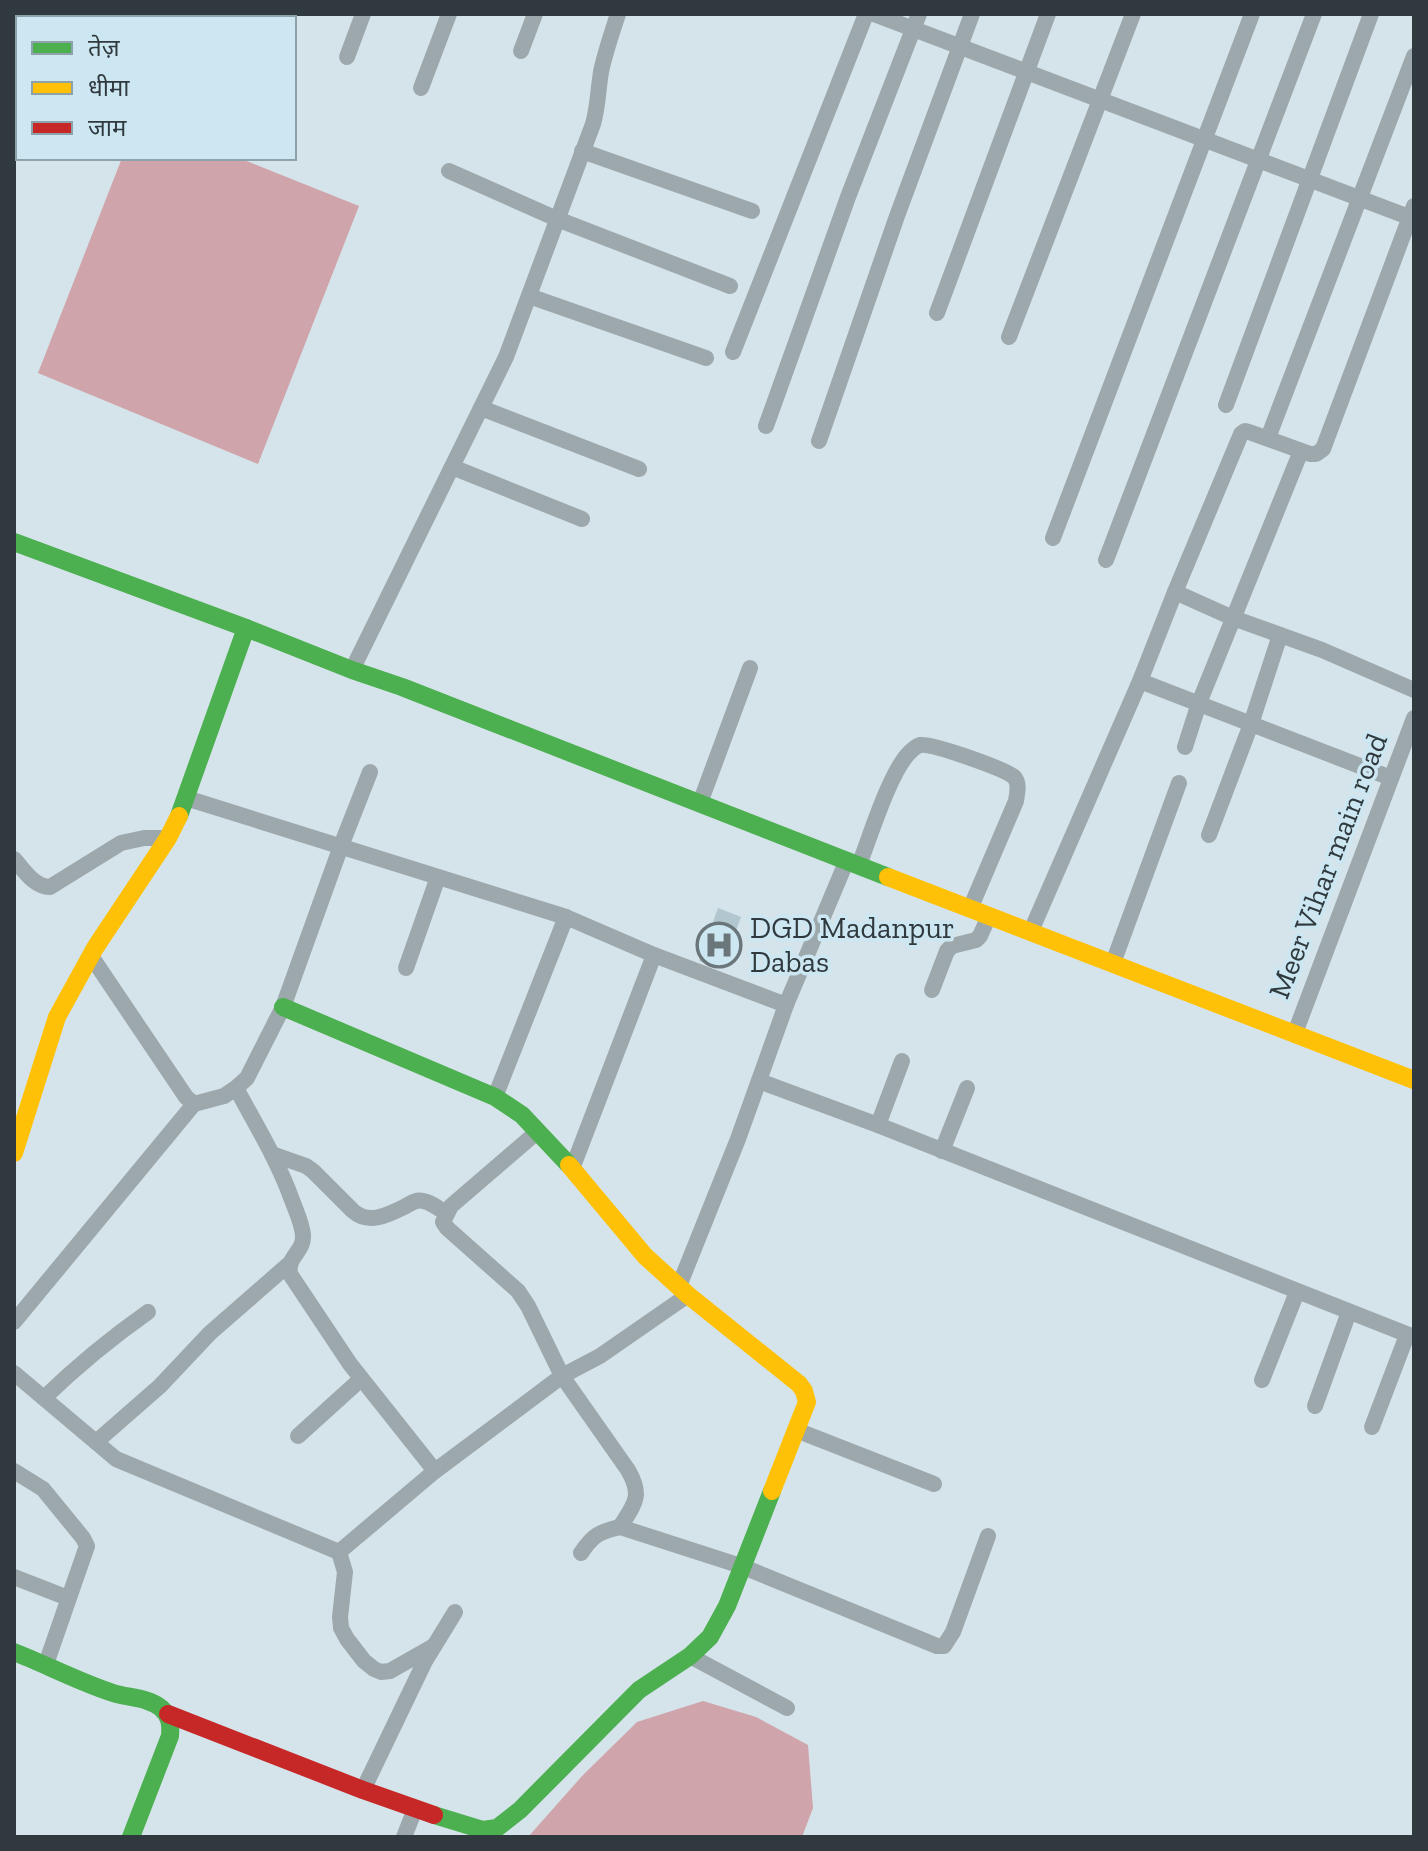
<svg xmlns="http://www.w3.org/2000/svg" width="1428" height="1851" viewBox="0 0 1428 1851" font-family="'Zilla Slab','Noto Sans Devanagari',serif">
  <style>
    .water { fill: #cfa4aa }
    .building { fill: #b2c6cf }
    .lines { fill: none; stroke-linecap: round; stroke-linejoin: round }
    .street { stroke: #9da8ad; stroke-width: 16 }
    .fast { stroke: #4caf50; stroke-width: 18 }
    .slow { stroke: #ffc107; stroke-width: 18 }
    .jam { stroke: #c62828; stroke-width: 18 }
    .labels { text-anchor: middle; stroke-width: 7; stroke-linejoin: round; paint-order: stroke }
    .street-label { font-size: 30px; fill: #303a3e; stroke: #cde7f2 }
    .poi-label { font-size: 30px; fill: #303a3e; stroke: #cde7f2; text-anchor: start }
  </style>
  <rect width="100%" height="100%" fill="#d5e4ea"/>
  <g class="water">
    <polygon points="122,158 239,158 359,206 258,464 38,373"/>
    <polygon points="703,1701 756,1717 808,1745 813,1808 802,1837 528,1837 583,1775 637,1722"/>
  </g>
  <polygon class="building" points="718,908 741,917 722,969 699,961"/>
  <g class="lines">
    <g class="street">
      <polyline points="874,14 1414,219"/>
      <polyline points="521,51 535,14"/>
      <polyline points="347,57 363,14"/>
      <polyline points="421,88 449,14"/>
      <polyline points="582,151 752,211"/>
      <polyline points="449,171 557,219 730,286"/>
      <polyline points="529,296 706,358"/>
      <polyline points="937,313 1048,14"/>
      <polyline points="1009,337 1133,14"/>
      <polyline points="733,352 866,14"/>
      <polyline points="1226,405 1371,14"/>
      <polyline points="481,408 639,469"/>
      <polyline points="766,426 848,197 919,14"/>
      <polyline points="1268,438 1414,56"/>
      <polyline points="819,441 897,216 972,14"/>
      <polyline points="452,467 582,519"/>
      <polyline points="1053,538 1252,14"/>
      <polyline points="1106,560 1314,14"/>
      <polyline points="1175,592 1233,618 1322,650 1414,690"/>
      <path d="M352,670L506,357L593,124C598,107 598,90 601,72C605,52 612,33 618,14"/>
      <polyline points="1140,681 1391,778"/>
      <polyline points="1185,747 1199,703 1301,451"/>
      <polyline points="186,798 566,917 654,955 786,1005"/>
      <polyline points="700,803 750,668"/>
      <polyline points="1209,835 1251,724 1280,635"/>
      <path d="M14,859C24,870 34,887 50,887L121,843L144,838H168"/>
      <path d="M859,865C870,837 890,771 910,752C912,750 917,746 920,745C932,743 1005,769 1014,777C1020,783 1017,794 1016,801L970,909"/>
      <polyline points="1031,931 1140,681 1175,592 1241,434 1245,431 1249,432 1310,454 1316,454 1323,449 1414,206"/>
      <polyline points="91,956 186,1097 194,1104 224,1096 236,1088 247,1078 283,1007 341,846 370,772"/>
      <polyline points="1113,963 1179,783"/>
      <polyline points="406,968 438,877"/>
      <polyline points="932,990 947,951 952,946 976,940 980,936 989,916"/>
      <polyline points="1295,1033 1414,718"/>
      <polyline points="759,1081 878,1125 1414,1337"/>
      <path d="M236,1088C256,1125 278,1161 292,1200C296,1211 302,1223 303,1235C304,1253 287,1255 290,1274L350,1364L435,1471"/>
      <polyline points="495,1097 566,917"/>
      <polyline points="878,1125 902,1061"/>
      <path d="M537,1132L451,1206L443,1222L447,1228L518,1291L528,1306L562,1376L628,1470C643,1496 635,1503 620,1527"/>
      <polyline points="942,1151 967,1088"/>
      <path d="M272,1154L306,1166L313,1171L353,1211C369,1225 388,1215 406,1206C411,1203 417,1199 423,1201C431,1202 439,1209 446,1213"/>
      <polyline points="572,1169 654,955"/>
      <polyline points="679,1286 738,1139 786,1005 847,860"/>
      <polyline points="14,1322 194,1104"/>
      <polyline points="14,1373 116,1459 339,1552 345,1572 340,1617 341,1628 347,1639 364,1661 374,1669 381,1672 390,1671 434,1646"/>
      <polyline points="1262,1380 1297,1292"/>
      <path d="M44,1398C77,1366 111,1338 148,1312"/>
      <polyline points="1315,1406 1349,1312"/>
      <polyline points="1372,1427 1407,1335"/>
      <polyline points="796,1430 934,1484"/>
      <polyline points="298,1436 361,1379"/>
      <polyline points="96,1442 160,1386 210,1333 289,1264"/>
      <polyline points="14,1471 43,1489 83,1538 87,1546 46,1664"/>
      <polyline points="339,1552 435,1471 562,1376 600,1356 688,1295"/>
      <path d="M581,1553C593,1535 599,1532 620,1527L741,1566L937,1646H944L953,1632L988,1536"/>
      <polyline points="14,1577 68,1598"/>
      <polyline points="690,1656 787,1708"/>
      <polyline points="363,1790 425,1661 455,1612"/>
      <polyline points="404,1837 415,1809"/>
    </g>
    <g class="fast">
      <polyline points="14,542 246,628 352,670 402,687 888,877"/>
      <polyline points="179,816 246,628"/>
      <polyline points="283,1007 495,1097 522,1115 569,1165"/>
      <path d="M14,1652C47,1665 79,1682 113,1693C129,1698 147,1697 161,1708C170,1716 171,1724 170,1736L131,1837"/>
      <polyline points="434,1815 483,1830 497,1828 520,1810 639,1690 690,1656 710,1637 727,1606 772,1491"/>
    </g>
    <g class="slow">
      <polyline points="888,877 1414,1080"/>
      <polyline points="14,1153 57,1017 95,948 168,838 179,816"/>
      <polyline points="569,1165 645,1256 688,1295 799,1384 804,1391 807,1402 772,1491"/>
    </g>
    <polyline class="jam" points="168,1714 363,1790 434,1815"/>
  </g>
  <defs>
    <g id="hospital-ring" transform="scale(2.3)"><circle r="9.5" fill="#cde7f2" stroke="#6a767a" stroke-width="1.5"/><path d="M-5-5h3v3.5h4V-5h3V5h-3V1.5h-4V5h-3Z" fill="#6a767a"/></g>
  </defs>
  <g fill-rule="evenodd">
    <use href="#hospital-ring" x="719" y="945"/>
  </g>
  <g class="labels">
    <g class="street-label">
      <text transform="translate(1328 866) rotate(-69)" y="10">Meer Vihar main road</text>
    </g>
    <g class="poi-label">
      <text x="750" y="938">DGD Madanpur<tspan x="750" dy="34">Dabas</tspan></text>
    </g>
  </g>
  <rect width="1428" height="1851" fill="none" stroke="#303a3e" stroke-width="32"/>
  <rect x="16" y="16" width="280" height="144" fill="#cde7f2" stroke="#8ea2aa" stroke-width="2"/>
  <rect x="32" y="42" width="40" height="12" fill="#4caf50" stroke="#8ea2aa" stroke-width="2"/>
  <text x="88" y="56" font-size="24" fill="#303a3e">तेज़</text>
  <rect x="32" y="82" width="40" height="12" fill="#ffc107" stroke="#8ea2aa" stroke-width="2"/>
  <text x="88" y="96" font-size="24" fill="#303a3e">धीमा</text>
  <rect x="32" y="122" width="40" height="12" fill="#c62828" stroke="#8ea2aa" stroke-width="2"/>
  <text x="88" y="136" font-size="24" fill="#303a3e">जाम</text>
</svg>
